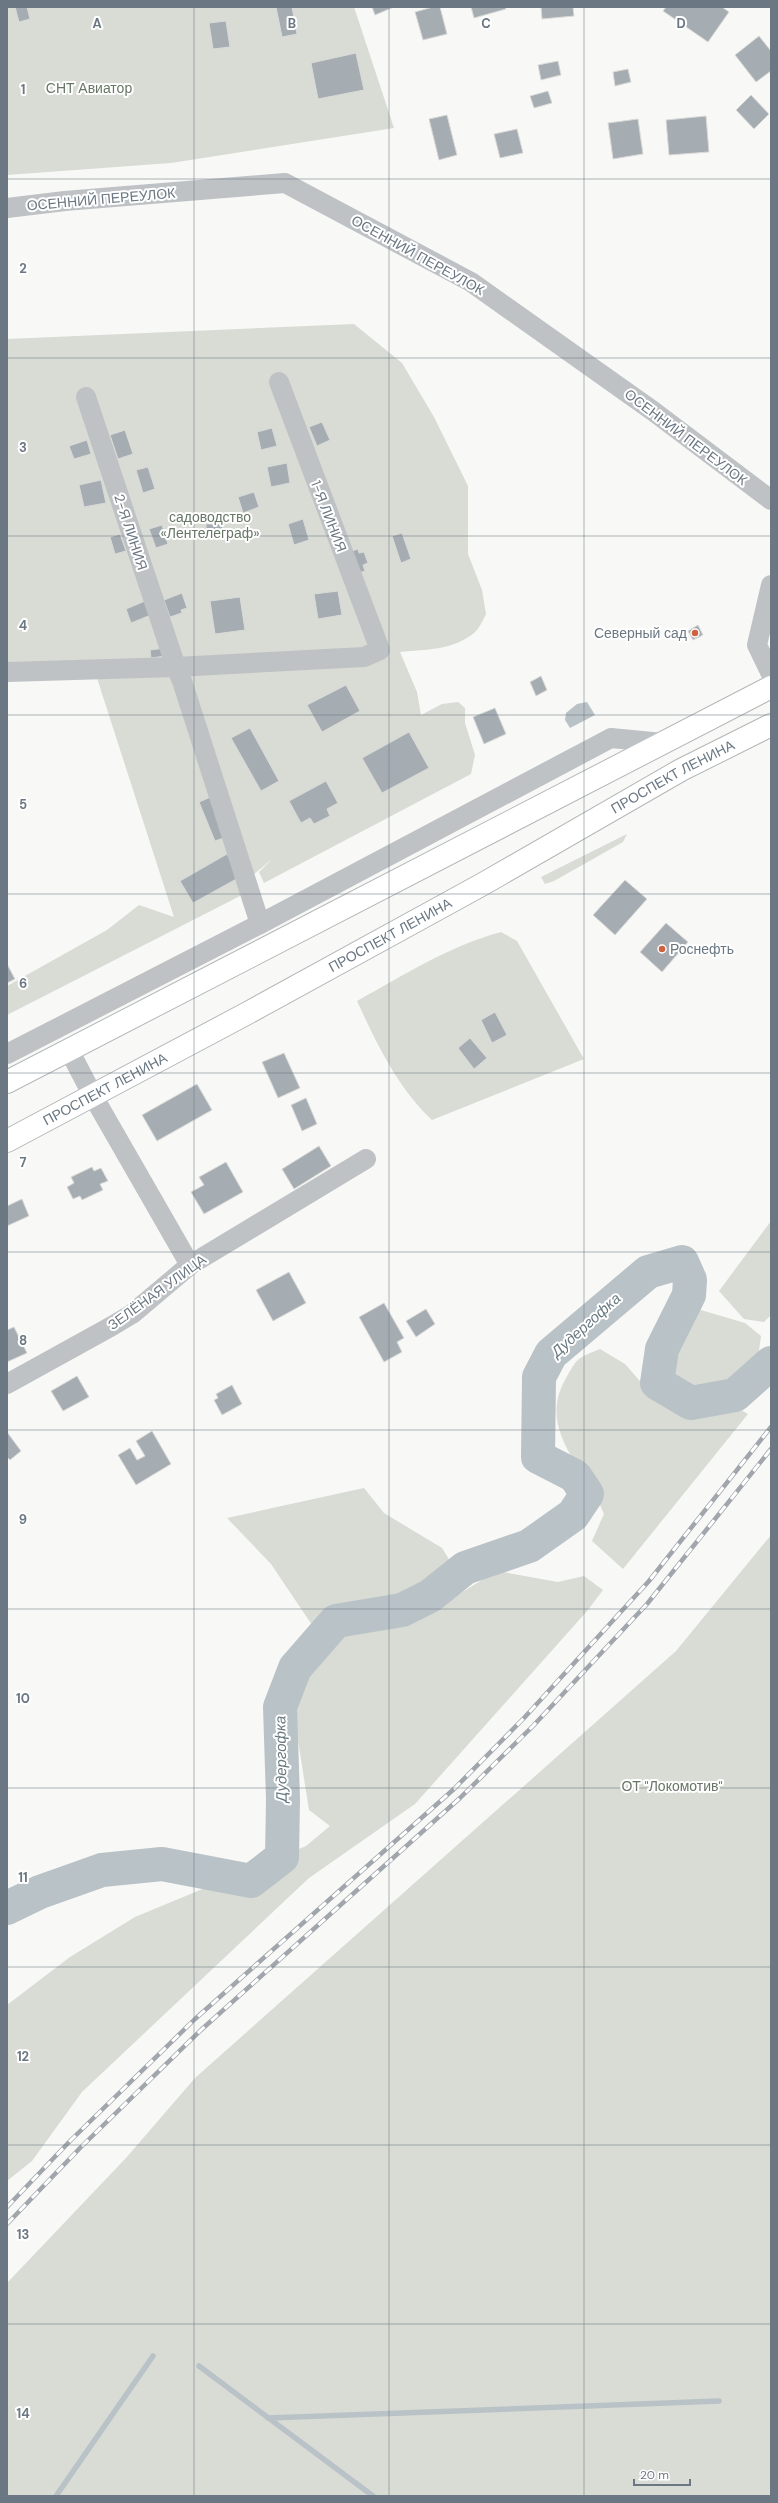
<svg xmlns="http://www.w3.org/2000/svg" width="778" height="2503" viewBox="0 0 778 2503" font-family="'DM Sans',sans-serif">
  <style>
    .green { fill: #d8dcd5 }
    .water { fill: #b9c2c6 }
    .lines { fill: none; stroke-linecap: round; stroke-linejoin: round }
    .stream { stroke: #b9c2c6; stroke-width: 5.5 }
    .river { stroke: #b9c2c6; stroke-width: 34 }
    .building { fill: #a6adb2; stroke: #dadad8 }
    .highway-casing { stroke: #b4b7ba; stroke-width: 24 }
    .street { stroke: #bec2c5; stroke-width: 20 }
    .highway { stroke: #fff; stroke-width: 22 }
    .rail-casing { stroke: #a0a6ab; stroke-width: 4.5 }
    .rail { stroke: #fff; stroke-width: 3; stroke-dasharray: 9; stroke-linecap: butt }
    .grid { fill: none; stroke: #6b7883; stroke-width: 1; stroke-opacity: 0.55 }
    .poi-dot { fill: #cf613f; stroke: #fff; stroke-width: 1.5 }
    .labels { text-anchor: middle; stroke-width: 4; stroke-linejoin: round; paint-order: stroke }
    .park-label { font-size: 14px; fill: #677665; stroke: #fff }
    .street-label { font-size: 14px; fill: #6b7883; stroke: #fff }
    .poi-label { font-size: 14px; fill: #6b7883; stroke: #fff; text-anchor: end }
    .water-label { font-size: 15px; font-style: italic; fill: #67787f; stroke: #fff }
    .grid-label { font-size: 13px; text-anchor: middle; font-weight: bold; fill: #6b7883; stroke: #fff; stroke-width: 4; stroke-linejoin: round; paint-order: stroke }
  </style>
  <rect width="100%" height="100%" fill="#f8f8f6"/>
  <g class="green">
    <polygon points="7,7 354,7 394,128 171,163 7,175"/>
    <path d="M354,324L402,363L434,417L468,486V554L482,590L486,614C483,620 479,629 474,633C451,651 427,649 400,652L417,692L421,715L442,704L458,702L465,708V723L475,755L471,774L264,883L259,872L272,859L240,886L242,895L7,1015V986L107,930L139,905L174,917L96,675L7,678V339Z"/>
    <polygon points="627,834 623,842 554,881 545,884 541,877"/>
    <path d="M501,932L517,941L584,1059L432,1120C397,1087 377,1044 357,1001C404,975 449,946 501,932Z"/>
    <polygon points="771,1221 771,1315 764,1322 744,1319 719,1291"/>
    <polygon points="694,1308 745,1323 761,1336 757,1365 742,1380 715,1391 686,1390 671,1380 670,1356"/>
    <path d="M600,1349L625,1364L645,1387L674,1408L696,1411L734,1406L748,1414L623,1569L592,1541L604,1514C599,1503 594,1491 587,1481C566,1449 544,1418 565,1380C578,1357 576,1359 600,1349Z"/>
    <polygon points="364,1488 384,1513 442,1548 453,1566 423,1594 394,1604 334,1615 312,1625 271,1564 227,1518"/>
    <polygon points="771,1535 771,2496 7,2496 7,2283 126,2158 195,2078 676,1651"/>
    <polygon points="497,1571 558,1582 584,1576 603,1590 588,1610 415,1804 309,1878 82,2092 32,2161 7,2181 7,2005 70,1957 135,1917 306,1846 330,1826 309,1810 294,1715 299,1685 346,1633 382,1628 411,1619 436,1608"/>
  </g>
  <polygon class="water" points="587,702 595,715 570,728 565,720 566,713 577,704"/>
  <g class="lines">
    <g class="stream">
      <polyline points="199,2366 373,2496"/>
      <polyline points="268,2418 719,2401"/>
      <polyline points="56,2496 153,2356"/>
    </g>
    <polyline class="river" points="7,1908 40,1892 102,1870 162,1864 251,1881 282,1857 283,1799 280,1707 295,1668 336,1621 402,1610 430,1596 465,1568 529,1546 573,1515 587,1494 575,1476 538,1457 539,1377 551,1354 648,1272 682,1262 690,1280 689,1295 662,1349 657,1383 691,1403 735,1395 771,1363"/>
  </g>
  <g class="building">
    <polygon points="15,7 27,7 30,19 19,22"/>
    <polygon points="276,7 292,7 297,34 282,37"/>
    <polygon points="372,7 394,7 375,15"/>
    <polygon points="433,7 440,7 447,34 423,40 415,12"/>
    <polygon points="471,7 505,7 506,9 474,18"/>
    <polygon points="541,7 573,7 574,16 542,19"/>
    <polygon points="666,7 722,7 729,12 708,42 663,11"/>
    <polygon points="226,21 230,47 213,49 209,23"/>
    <polygon points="759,36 771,51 771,71 756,82 735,55"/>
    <polygon points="356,53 364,90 318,99 311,63"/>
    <polygon points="558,61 561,75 541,80 538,65"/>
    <polygon points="628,69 631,82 615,86 613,72"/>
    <polygon points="548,91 552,103 534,108 530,96"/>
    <polygon points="751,95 769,114 754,129 736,110"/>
    <polygon points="447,115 457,155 439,160 429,119"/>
    <polygon points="706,116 709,152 669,155 666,120"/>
    <polygon points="638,119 643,154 613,159 608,123"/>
    <polygon points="517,129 523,153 500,158 494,134"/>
    <polygon points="322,422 330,440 317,446 309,427"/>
    <polygon points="272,428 277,446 261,450 257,432"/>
    <polygon points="125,430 133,454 118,459 110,435"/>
    <polygon points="87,440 91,454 74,459 69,446"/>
    <polygon points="287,463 290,483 271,487 267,467"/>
    <polygon points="148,467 155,489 143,493 136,470"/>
    <polygon points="101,480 106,503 84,507 79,485"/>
    <polygon points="254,492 259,507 243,513 238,497"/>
    <polygon points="303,519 309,540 294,545 288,524"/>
    <polygon points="206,524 222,524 223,529 206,531"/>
    <polygon points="162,525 168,544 156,548 149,529"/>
    <polygon points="402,533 411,559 401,563 392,536"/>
    <polygon points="120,534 126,551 115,554 110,537"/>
    <polygon points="358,549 359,553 364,552 368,563 363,565 365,571 353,575 346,553"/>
    <polygon points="338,591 342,615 318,619 314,594"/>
    <polygon points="182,593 187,608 181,610 182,613 170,617 164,600"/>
    <polygon points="240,597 245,630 215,634 210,601"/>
    <polygon points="145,601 151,615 131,623 126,609"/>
    <polygon points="698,625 703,635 693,640 688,631"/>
    <polygon points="165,648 166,656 151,658 150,650"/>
    <polygon points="541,676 547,690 536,696 530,682"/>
    <polygon points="346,685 360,711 322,732 307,705"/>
    <polygon points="495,708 506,734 484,744 473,717"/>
    <polygon points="250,728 279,781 261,791 231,738"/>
    <polygon points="409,732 429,768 382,793 362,758"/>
    <polygon points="326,781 338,803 327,809 330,816 314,824 310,818 301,823 289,801"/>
    <polygon points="213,796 229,836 215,841 199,802"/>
    <polygon points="227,854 240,877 193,903 180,881"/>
    <polygon points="625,880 647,899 615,935 593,915"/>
    <polygon points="666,923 688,942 662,972 640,952"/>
    <polygon points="7,964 15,979 7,983"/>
    <polygon points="495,1012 507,1035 492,1043 481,1020"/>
    <polygon points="470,1038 487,1058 474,1069 458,1048"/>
    <polygon points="284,1053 300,1088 278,1098 262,1062"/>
    <polygon points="197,1084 212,1110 157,1141 142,1115"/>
    <polygon points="306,1098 317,1124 302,1131 291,1105"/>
    <polygon points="319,1146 331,1166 294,1189 282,1169"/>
    <polygon points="226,1162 243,1192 204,1214 191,1192 204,1185 199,1177"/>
    <polygon points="92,1167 94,1171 101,1168 108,1181 100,1184 103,1190 82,1200 80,1196 73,1199 67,1187 74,1183 71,1177"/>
    <polygon points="22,1199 29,1216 7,1226 7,1206"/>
    <polygon points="289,1272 306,1303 273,1321 256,1290"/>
    <polygon points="384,1303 404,1338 397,1342 402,1352 384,1362 359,1317"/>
    <polygon points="426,1309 435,1324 416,1337 406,1321"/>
    <polygon points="14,1327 27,1353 7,1362 7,1330"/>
    <polygon points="77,1376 89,1397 63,1411 51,1391"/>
    <polygon points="232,1385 242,1404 222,1415 214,1400 218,1398 216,1394"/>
    <polygon points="152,1431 171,1464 136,1485 118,1455 130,1448 137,1460 145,1456 136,1441"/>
    <polygon points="7,1432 21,1451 10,1460 7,1457"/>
  </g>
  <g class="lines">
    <g class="highway-casing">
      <g id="highway">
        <polyline points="7,1082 771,687"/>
        <path id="s1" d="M7,1141L244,1015L483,884L681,770L771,725"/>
      </g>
    </g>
    <g class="street">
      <polyline points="7,208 65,201 285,183 471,282 653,411 771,500"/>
      <polyline points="86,397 176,667 182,681 260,924"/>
      <polyline points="771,585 757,645 771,674"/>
      <polyline points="7,672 176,667 364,657 380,650 279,382"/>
      <polyline points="69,1050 93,1096 190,1265"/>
      <polyline points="7,1054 260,924 611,738 663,743"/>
      <polyline points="7,1384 112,1326 132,1314 190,1265 366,1159"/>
    </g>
    <use href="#highway" class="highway"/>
    <g class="rail-casing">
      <g id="rail">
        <polyline points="7,2207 70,2141 195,2019 454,1789 524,1718 649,1581 771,1427"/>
        <polyline points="7,2224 80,2148 201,2030 460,1798 533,1726 647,1604 771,1449"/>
      </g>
    </g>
    <use href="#rail" class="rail"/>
  </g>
  <path class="grid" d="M194,7V2496M389,7V2496M584,7V2496M7,179H771M7,358H771M7,536H771M7,715H771M7,894H771M7,1073H771M7,1252H771M7,1430H771M7,1609H771M7,1788H771M7,1967H771M7,2145H771M7,2324H771"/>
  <g class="poi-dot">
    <circle cx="695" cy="633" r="4"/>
    <circle cx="662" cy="949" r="4"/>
  </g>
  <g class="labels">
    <g class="park-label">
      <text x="89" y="93">СНТ Авиатор</text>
      <text x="210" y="522">садоводство<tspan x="210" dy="16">«Лентелеграф»</tspan></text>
      <text x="672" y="1791">ОТ "Локомотив"</text>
    </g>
    <g class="street-label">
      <text transform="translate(101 199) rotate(-5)" y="5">ОСЕННИЙ ПЕРЕУЛОК</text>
      <text transform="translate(418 255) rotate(29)" y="5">ОСЕННИЙ ПЕРЕУЛОК</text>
      <text transform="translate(686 437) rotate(37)" y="5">ОСЕННИЙ ПЕРЕУЛОК</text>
      <text transform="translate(329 516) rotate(69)" y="5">1-Я ЛИНИЯ</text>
      <text transform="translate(131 532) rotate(72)" y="5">2-Я ЛИНИЯ</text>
      <text dy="5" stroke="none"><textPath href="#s1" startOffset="759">ПРОСПЕКТ ЛЕНИНА</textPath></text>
      <text dy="5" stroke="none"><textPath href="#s1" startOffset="435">ПРОСПЕКТ ЛЕНИНА</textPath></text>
      <text dy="5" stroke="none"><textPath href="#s1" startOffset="111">ПРОСПЕКТ ЛЕНИНА</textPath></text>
      <text transform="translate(157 1292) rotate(-36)" y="5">ЗЕЛЁНАЯ УЛИЦА</text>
    </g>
    <g class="poi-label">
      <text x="687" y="638">Северный сад</text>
      <text x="670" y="954" text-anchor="start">Роснефть</text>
    </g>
    <g class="water-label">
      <text transform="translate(586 1325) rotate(-42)" y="5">Дудергофка</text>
      <text transform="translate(281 1759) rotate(-91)" y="5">Дудергофка</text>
    </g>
  </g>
  <g class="grid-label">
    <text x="97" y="28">A</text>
    <text x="292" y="28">B</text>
    <text x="486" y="28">C</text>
    <text x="681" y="28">D</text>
    <text x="23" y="94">1</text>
    <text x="23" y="273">2</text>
    <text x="23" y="452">3</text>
    <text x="23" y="630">4</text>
    <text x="23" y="809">5</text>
    <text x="23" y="988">6</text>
    <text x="23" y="1167">7</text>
    <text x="23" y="1345">8</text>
    <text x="23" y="1524">9</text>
    <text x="23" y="1703">10</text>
    <text x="23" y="1882">11</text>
    <text x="23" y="2061">12</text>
    <text x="23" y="2239">13</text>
    <text x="23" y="2418">14</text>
  </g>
  <rect width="778" height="2503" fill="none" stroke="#6b7883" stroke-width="16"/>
  <path d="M634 2479v6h56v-6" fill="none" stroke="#6b7883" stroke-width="2"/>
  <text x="640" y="2479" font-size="12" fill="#6b7883" stroke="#ffffff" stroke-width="3" paint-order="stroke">20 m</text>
</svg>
